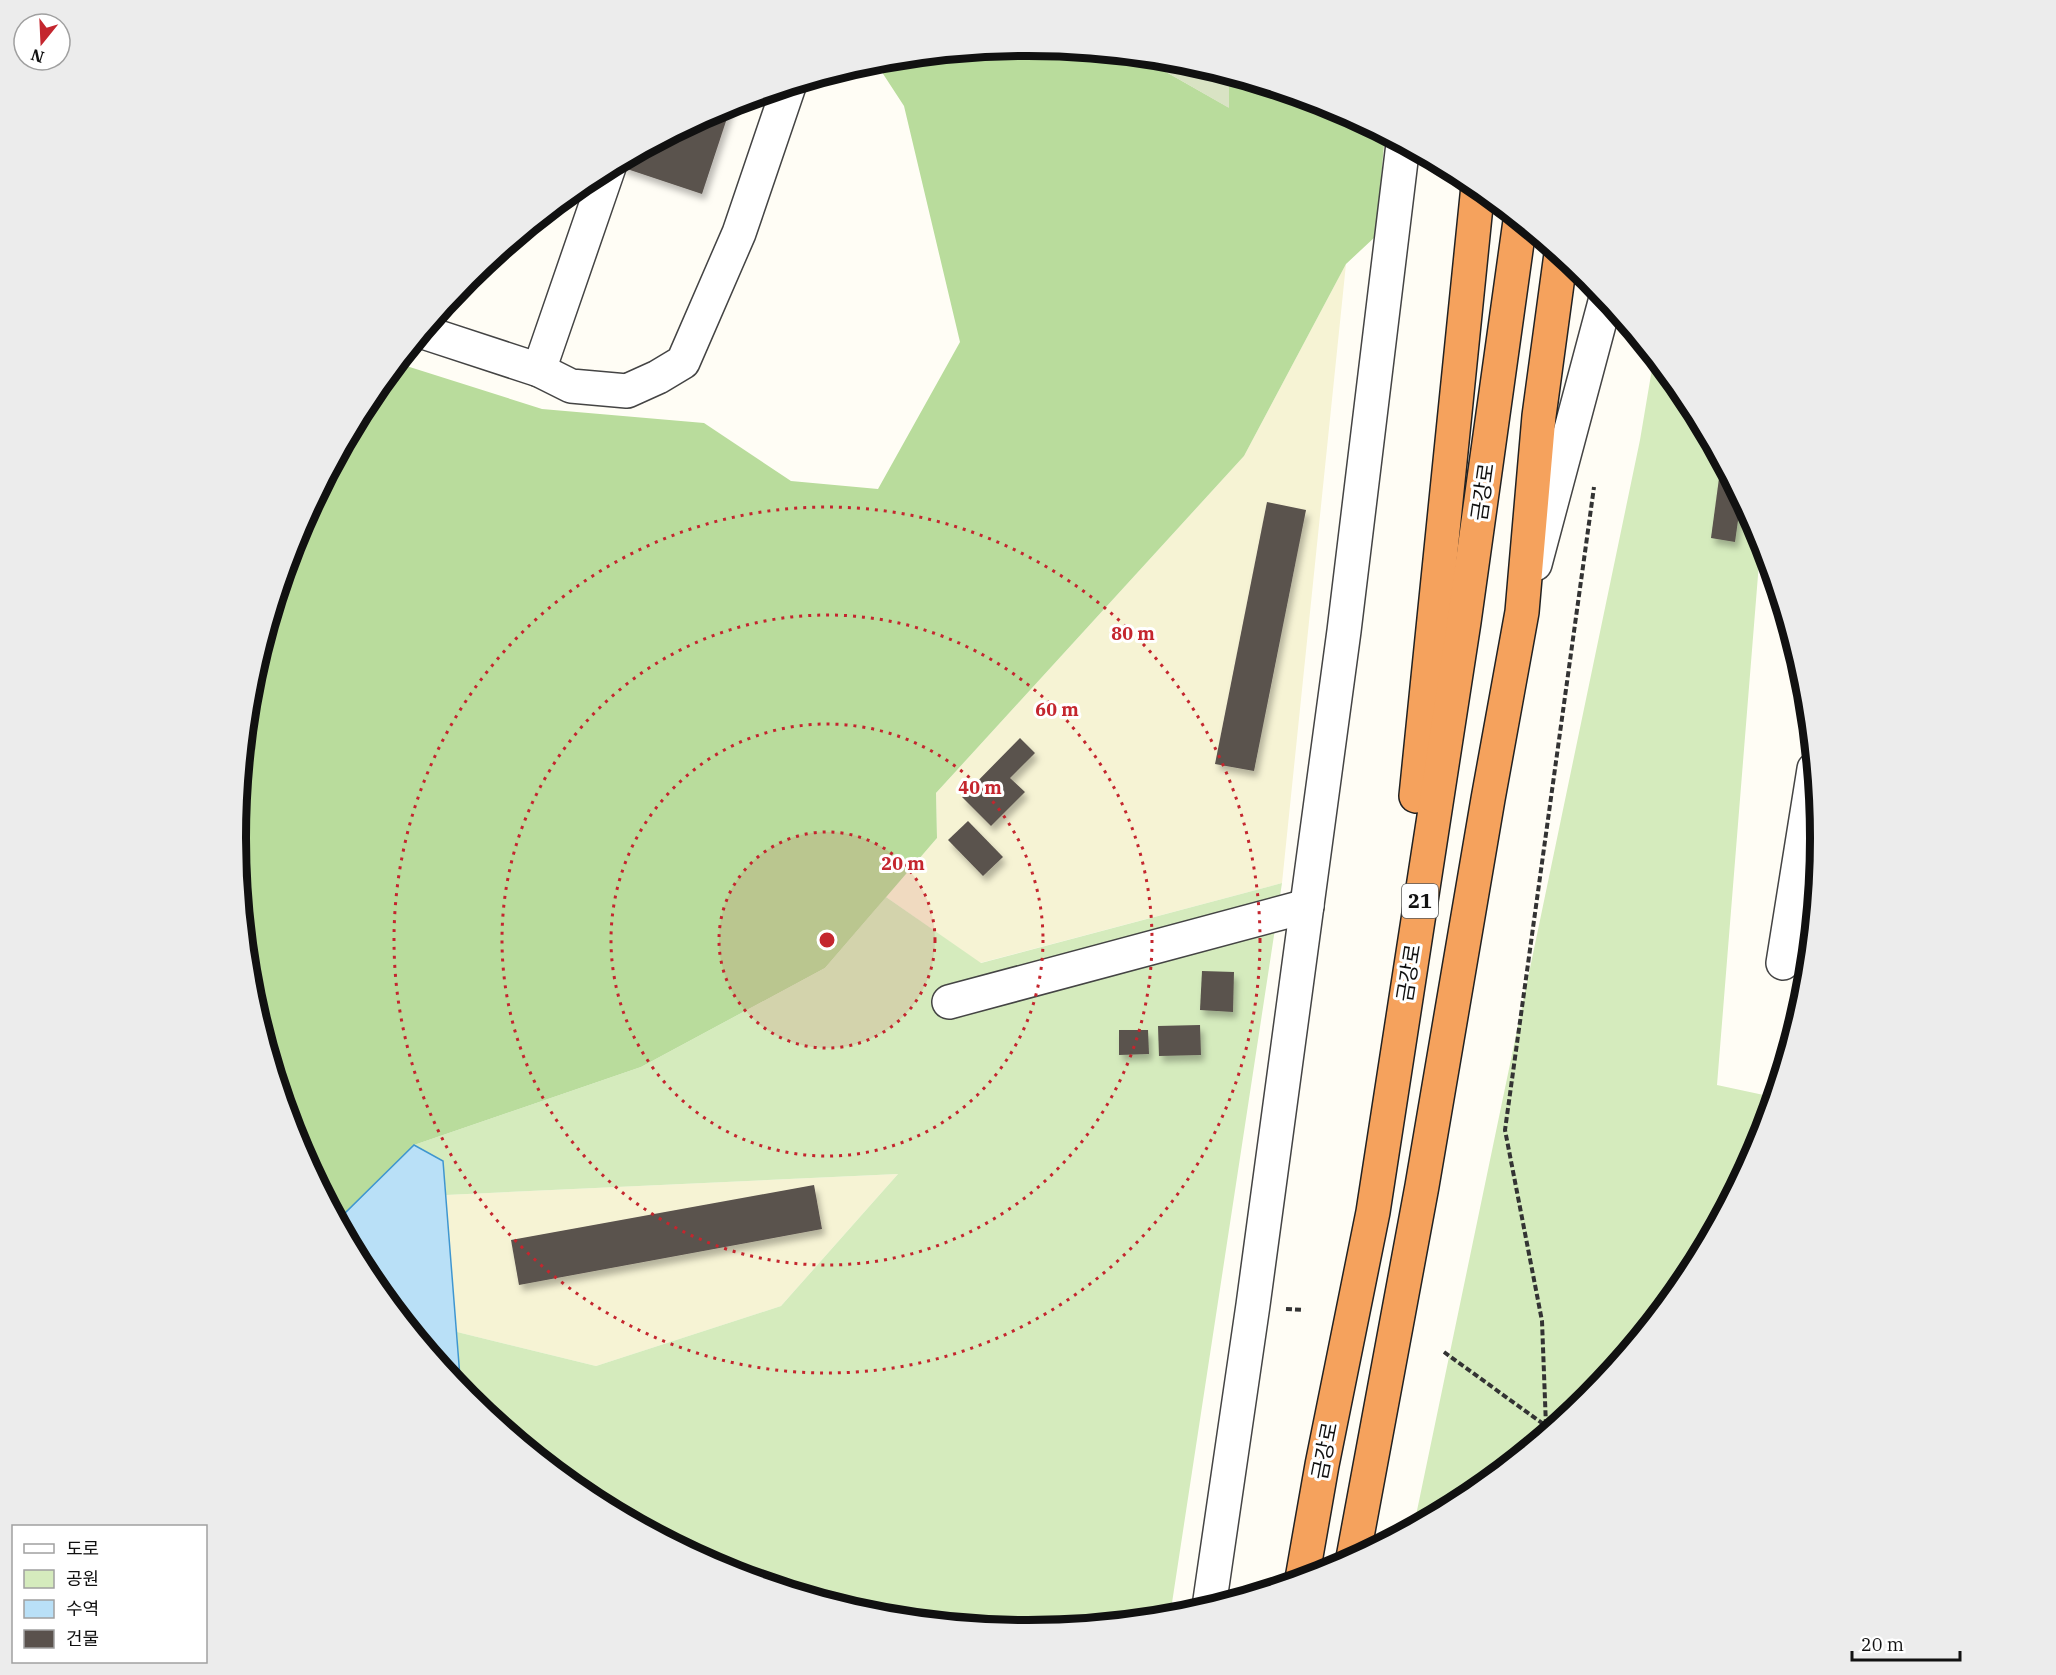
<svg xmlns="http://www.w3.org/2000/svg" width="2056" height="1675" viewBox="0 0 2056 1675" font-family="'IBM Plex Serif','Noto Sans KR',serif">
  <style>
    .farmland { fill: #f6f3d4 }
    .green { fill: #d5ebbd }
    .forest { fill: #b9dc9c }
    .cemetery { fill: #d9e3c4 }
    .water { fill: #b9e0f7; stroke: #3f96cf; stroke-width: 1.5 }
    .building { fill: #5a524d; filter: url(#shadow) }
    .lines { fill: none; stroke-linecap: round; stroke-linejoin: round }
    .minor-casing { stroke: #444; stroke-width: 36 }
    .highway-casing { stroke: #222; stroke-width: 36 }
    .path { stroke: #333; stroke-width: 4; stroke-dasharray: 6 3; stroke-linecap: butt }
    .minor { stroke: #fff; stroke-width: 33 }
    .highway { stroke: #f5a25d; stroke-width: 33 }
    .ring { fill: none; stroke: #c4262e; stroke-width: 3; stroke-dasharray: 3 6 }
    .labels { text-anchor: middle; stroke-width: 6; stroke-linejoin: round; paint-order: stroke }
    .shield { fill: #fff; stroke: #585858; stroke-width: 1.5 }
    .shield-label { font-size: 20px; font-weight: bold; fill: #111 }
    .street-label { font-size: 21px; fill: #111; stroke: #fff }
    .rim { fill: none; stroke: #111; stroke-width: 8 }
    .centre { fill: #c4262e; stroke: #fff; stroke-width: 3 }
    .ring-label { font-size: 18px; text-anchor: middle; font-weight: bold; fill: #c4262e; stroke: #fff; stroke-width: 6; stroke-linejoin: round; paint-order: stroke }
  </style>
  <defs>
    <filter id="shadow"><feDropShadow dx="3.5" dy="6" stdDeviation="3" flood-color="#0004"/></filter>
  </defs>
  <rect width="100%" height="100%" fill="#fffdf5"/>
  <g class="farmland">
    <polygon points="1346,264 1282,883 980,963 886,897 937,838 936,793 1244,456"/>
    <polygon points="898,1174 781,1306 596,1366 457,1332 446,1195"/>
  </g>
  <g class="green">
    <polygon points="1654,357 1687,398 1761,538 1717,1085 1773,1097 1760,1141 1687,1278 1588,1398 1468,1497 1414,1525 1640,440"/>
    <polygon points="1282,883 1170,1616 1028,1630 873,1615 724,1570 587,1496 467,1398 461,1390 457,1332 596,1366 781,1306 898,1174 446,1195 443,1161 414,1145 641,1067 825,968 886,897 981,963"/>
  </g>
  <polygon class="forest" points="1028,45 1138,56 1228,107 1229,74 1332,105 1385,134 1376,236 1346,264 1244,456 936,793 937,838 825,968 641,1067 414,1145 338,1220 296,1140 251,992 236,837 251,683 296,534 369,397 397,363 542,409 704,423 791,481 878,489 960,342 904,106 874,60"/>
  <polygon class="cemetery" points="1138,56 1183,60 1229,74 1229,108"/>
  <polygon class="water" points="414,1145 443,1161 461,1390 369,1278 338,1220"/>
  <g class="building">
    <polygon points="732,103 702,194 621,167 623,160"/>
    <polygon points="1720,471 1727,472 1741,499 1735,542 1711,538"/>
    <polygon points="1267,502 1306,510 1254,771 1215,764"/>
    <polygon points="1020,738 1035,753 1010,778 1025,792 991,826 962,797"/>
    <polygon points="968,821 1003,857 983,876 948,840"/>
    <polygon points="1202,971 1234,972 1233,1012 1200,1010"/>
    <polygon points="1200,1025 1201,1055 1159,1056 1158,1026"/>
    <polygon points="1119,1030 1148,1030 1149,1054 1119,1055"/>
    <polygon points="814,1185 822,1229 519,1285 511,1240"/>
  </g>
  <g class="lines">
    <g class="minor-casing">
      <g id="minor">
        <polyline points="423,332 539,370 571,386 627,391 658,377 683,362 739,233 789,86"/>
        <polyline points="539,370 609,167"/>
        <polyline points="1535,564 1606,298"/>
        <polyline points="1783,963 1814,769"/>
        <polyline points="949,1002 1307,906"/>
        <polyline points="1209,1607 1253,1305 1344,631 1403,144"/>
      </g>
    </g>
    <g class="highway-casing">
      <g id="highway">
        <polyline points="1416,796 1478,186"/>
        <polyline points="1353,1558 1422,1186 1488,799 1522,612 1539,416 1561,254"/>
        <polyline points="1302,1579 1322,1465 1373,1212 1464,622 1520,221"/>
      </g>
    </g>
    <g class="path">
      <polyline points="1286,1309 1304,1310"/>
      <polyline points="1444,1352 1546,1426 1552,1428"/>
      <polyline points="1544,1434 1546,1426 1542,1321 1505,1130 1594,487"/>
    </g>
    <use href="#minor" class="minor"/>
    <use href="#highway" class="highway"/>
  </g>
  <circle cx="827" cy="940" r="108" fill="#c4262e" fill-opacity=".12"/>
  <g class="ring">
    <circle cx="827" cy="940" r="108"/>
    <circle cx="827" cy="940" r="216"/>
    <circle cx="827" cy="940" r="325"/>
    <circle cx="827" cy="940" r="433"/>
  </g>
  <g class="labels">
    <rect class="shield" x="1402" y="884" width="36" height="34" rx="4.5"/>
    <g class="shield-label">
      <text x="1420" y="908">21</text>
    </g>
    <g class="street-label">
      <text transform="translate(1483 492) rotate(-82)" y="7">금강로</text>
      <text transform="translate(1409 973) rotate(-81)" y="7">금강로</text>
      <text transform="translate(1325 1451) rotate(-79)" y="7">금강로</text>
    </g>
  </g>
  <path d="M0 0H2056V1675H0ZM246 838a782 782 0 1 1 1564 0a782 782 0 1 1-1564 0Z" fill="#ececec" fill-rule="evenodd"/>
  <path class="rim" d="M246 838a782 782 0 1 1 1564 0a782 782 0 1 1-1564 0Z"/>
  <circle cx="827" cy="940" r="9" class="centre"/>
  <g class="ring-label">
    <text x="1133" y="640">80 m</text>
    <text x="1057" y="716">60 m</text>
    <text x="980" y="794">40 m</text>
    <text x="903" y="870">20 m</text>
  </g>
  <rect x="12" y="1525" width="195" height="138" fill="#ffffff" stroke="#a0a0a0" stroke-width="1.5"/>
  <rect x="24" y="1544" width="30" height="9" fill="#ffffff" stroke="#a0a0a0" stroke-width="1.5"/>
  <text x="66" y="1555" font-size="18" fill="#111111">도로</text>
  <rect x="24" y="1570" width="30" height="18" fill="#d5ebbd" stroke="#a0a0a0" stroke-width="1.5"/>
  <text x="66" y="1585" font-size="18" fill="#111111">공원</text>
  <rect x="24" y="1600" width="30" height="18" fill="#b9e0f7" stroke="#a0a0a0" stroke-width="1.5"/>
  <text x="66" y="1615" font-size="18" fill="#111111">수역</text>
  <rect x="24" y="1630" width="30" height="18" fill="#5a524d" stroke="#a0a0a0" stroke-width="1.5"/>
  <text x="66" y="1645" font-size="18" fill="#111111">건물</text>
  <g transform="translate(42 42) rotate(198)"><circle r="28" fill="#ffffff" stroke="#a0a0a0" stroke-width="1.5"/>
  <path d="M0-4.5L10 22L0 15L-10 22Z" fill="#c4262e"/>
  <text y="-9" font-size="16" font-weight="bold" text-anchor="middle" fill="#111111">N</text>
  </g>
  <path d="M1852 1651v9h108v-9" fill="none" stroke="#111111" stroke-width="3"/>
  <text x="1861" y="1651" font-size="18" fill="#111111" stroke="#ffffff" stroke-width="4.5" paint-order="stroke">20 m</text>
</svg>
